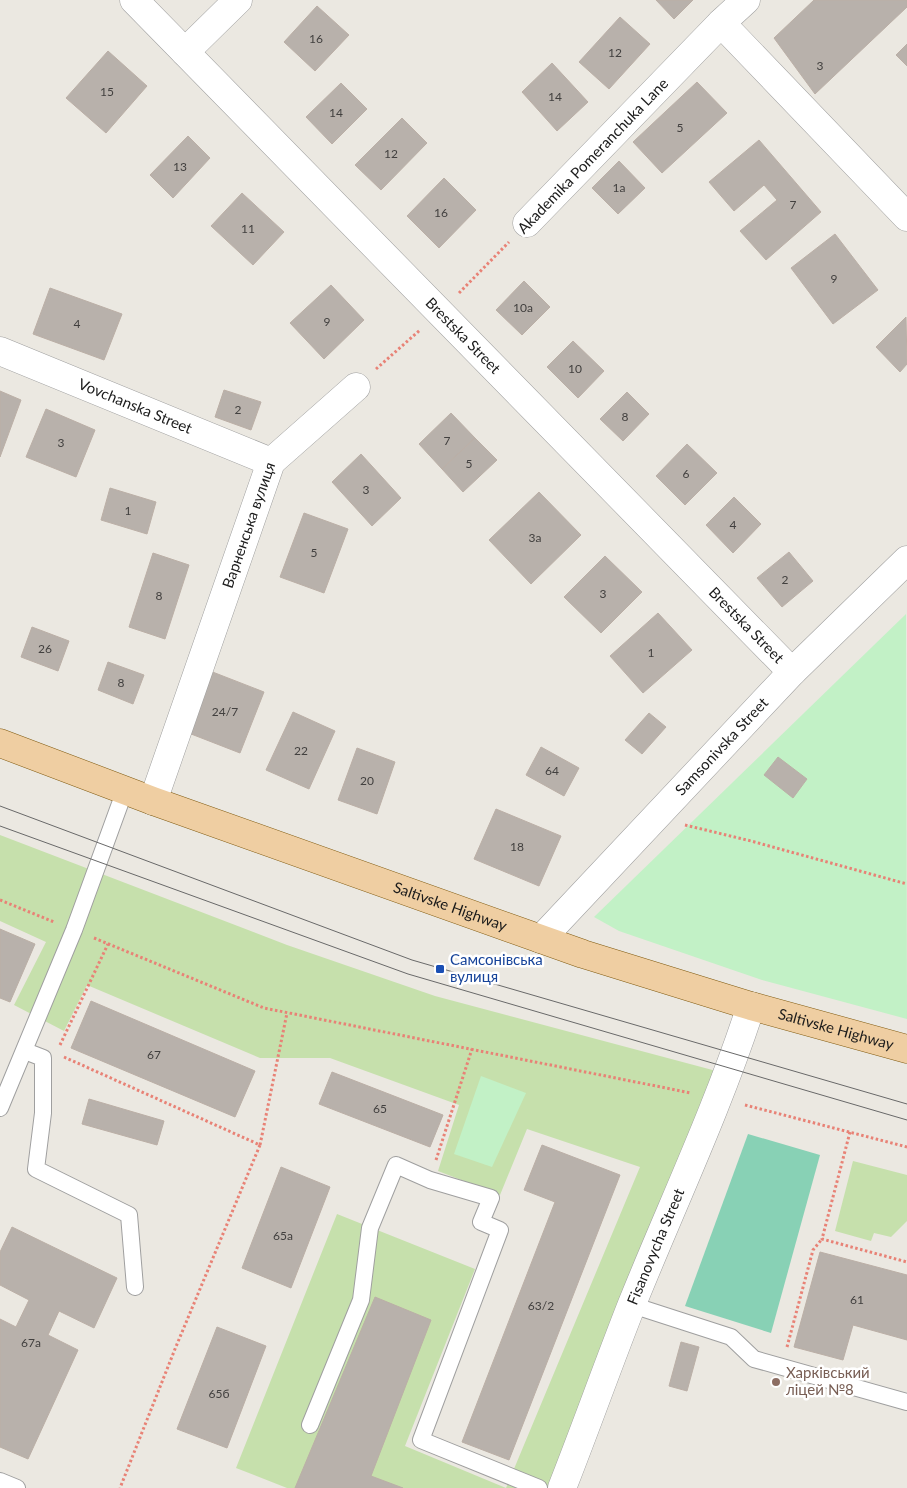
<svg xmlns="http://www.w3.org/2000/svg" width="907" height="1488" viewBox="0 0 907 1488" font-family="Lato,sans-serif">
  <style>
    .grass { fill: #c6e0ac }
    .park { fill: #c2f1c6 }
    .pitch { fill: #88d1b5 }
    .building { fill: #b8b1ab; stroke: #bbafa6 }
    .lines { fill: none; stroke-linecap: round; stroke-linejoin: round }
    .service-casing { stroke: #9f9f9f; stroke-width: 18 }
    .minor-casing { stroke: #9f9f9f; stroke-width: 29 }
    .primary-casing { stroke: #805b11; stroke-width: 29 }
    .path { stroke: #e88276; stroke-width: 3; stroke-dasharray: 2.5 2.5; stroke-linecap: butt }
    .service { stroke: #fff; stroke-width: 16 }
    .minor { stroke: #fff; stroke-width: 28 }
    .primary { stroke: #efcea2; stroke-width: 28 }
    .tram { stroke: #696969; stroke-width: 1 }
    .transit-dot { fill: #1a4fb4; stroke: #fff; stroke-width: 2 }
    .education-dot { fill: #8d6e63; stroke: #fff; stroke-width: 2 }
    .labels { text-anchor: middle; stroke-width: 5; stroke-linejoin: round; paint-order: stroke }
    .number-label { font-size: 12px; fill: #42403f }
    .street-label { font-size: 15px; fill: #1b1b1b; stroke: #fff }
    .transit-label { font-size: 15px; fill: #164399; stroke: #fff; text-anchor: start }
    .education-label { font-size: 15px; fill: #785e54; stroke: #fff; text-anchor: start }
  </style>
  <rect width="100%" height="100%" fill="#ebe8e1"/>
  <g class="grass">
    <polygon points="0,835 287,945 435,996 720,1072 555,1488 506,1488 640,1167 527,1129 500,1195 438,1171 459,1105 330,1058 260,1058 87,985 64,1031 14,1005 46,942 0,921"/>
    <polygon points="853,1161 907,1175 907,1221 891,1237 874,1233 871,1241 835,1231"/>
    <polygon points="337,1214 475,1269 405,1446 506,1488 287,1488 236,1468"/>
  </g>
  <g class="park">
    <polygon points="906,614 907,1019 762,980 619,931 594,917"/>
    <polygon points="481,1076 526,1093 492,1167 454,1154"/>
  </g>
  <polygon class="pitch" points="748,1134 820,1155 771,1333 685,1306"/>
  <g class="building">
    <polygon points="656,0 693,0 674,19"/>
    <polygon points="814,0 907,0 907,7 815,94 774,38"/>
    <polygon points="317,6 349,35 315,71 284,42"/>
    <polygon points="620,17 650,44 609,89 579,62"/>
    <polygon points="907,44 907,66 896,55"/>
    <polygon points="108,51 147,86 106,133 66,98"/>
    <polygon points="552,63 588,102 557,131 522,92"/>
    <polygon points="697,82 727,113 662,173 633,142"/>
    <polygon points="341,83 367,109 332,144 306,117"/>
    <polygon points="402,118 427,143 381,190 355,165"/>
    <polygon points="188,136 210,158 173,198 150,175"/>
    <polygon points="759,140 821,212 766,260 740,231 777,200 764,185 734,211 709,182"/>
    <polygon points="619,161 645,188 618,214 592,188"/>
    <polygon points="444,178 476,210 439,248 407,216"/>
    <polygon points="242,193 284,232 253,265 211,226"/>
    <polygon points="835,234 878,290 833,324 791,268"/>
    <polygon points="524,281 550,307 522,335 496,310"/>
    <polygon points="331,285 364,320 324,359 290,323"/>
    <polygon points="50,288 122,314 104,360 33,334"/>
    <polygon points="906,317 907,364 900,372 876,347"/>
    <polygon points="573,341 604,371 578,398 547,367"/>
    <polygon points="224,390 261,402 251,430 215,417"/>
    <polygon points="0,391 21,400 0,457"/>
    <polygon points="627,392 649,414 623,441 600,419"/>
    <polygon points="46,409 95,430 76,477 26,457"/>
    <polygon points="451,413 475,438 442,469 419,444"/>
    <polygon points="475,438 497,460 463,492 442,469"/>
    <polygon points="687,444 717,473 685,505 656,476"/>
    <polygon points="361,454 401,498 372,526 332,482"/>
    <polygon points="110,488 156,502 147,534 101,520"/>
    <polygon points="539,492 581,535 531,584 489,540"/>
    <polygon points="734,497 761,524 733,553 706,525"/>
    <polygon points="304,513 348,529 324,593 280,577"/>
    <polygon points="789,552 813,581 782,607 757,578"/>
    <polygon points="153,553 189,565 165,639 129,627"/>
    <polygon points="605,556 642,592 601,633 564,597"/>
    <polygon points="658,613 692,650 643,693 610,656"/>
    <polygon points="32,627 69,641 58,671 21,657"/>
    <polygon points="108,662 144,675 133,704 98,690"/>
    <polygon points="210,671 264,692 240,753 186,732"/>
    <polygon points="293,712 335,731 309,789 266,770"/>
    <polygon points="649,713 666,727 642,754 625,740"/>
    <polygon points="541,747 579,768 564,796 526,775"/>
    <polygon points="357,748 395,762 377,814 338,800"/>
    <polygon points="778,757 807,779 793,798 764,775"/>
    <polygon points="496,809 561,836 539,886 474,859"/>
    <polygon points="0,929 35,944 10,1002 0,998"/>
    <polygon points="91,1001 255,1071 235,1117 71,1048"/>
    <polygon points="332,1072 443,1115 430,1147 319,1104"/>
    <polygon points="89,1099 164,1121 157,1145 82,1124"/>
    <polygon points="542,1145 620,1175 509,1460 462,1442 555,1202 524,1190"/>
    <polygon points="281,1167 330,1187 291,1288 242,1268"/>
    <polygon points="12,1227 117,1278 94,1328 59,1311 48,1335 78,1350 28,1459 0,1447 0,1319 16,1327 29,1300 0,1285 0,1252"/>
    <polygon points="820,1252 907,1275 907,1340 853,1325 843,1360 794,1347"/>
    <polygon points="375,1297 431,1320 371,1476 403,1488 295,1488"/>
    <polygon points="217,1327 266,1346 227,1448 177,1429"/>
    <polygon points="681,1342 699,1347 687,1391 669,1386"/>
  </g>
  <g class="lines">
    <g class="service-casing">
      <g id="service">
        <polyline points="25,1051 43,1058 43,1113 36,1169 129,1215 135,1287"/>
        <polyline points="0,1108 74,930 125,790"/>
        <polyline points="632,1305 731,1337 754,1359 907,1402"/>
        <polyline points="310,1425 361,1300 370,1228 396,1165 430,1180 491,1198 481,1222 500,1230 421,1440 539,1488"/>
        <polyline points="0,1481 17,1488"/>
      </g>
    </g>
    <g class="minor-casing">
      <g id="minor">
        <path id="s1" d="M134,0L792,672"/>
        <polyline points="721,23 907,217"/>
        <polyline points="185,52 238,0"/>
        <polyline points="527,223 721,23 746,0"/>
        <path id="s2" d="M0,351L271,462"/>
        <path id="s3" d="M153,801L271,462L356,387"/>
        <path id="s4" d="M541,939L792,672L907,560"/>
        <path id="s5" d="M562,1488C586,1427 608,1365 632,1304C672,1205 718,1108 751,1006"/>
      </g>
    </g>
    <g class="primary-casing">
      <g id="primary">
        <path id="s6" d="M0,743L153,801L583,954L751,1006L907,1049"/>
      </g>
    </g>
    <g class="path">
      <polyline points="459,293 509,242"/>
      <polyline points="376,369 420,330"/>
      <polyline points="685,825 751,841 907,884"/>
      <polyline points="0,900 54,922"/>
      <polyline points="94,938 264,1008 691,1093"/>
      <polyline points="60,1045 108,944"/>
      <polyline points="64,1057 260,1145 175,1349 120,1488"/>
      <polyline points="745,1105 907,1147"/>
      <polyline points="850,1132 822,1239 907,1262"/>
      <polyline points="260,1145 287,1013"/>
      <polyline points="436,1160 472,1049"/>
      <polyline points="787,1347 813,1250 822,1239"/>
    </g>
    <use href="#service" class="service"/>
    <use href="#minor" class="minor"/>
    <use href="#primary" class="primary"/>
    <g class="tram">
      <polyline points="0,806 412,960 907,1104"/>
      <polyline points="0,826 408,974 907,1120"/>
    </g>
  </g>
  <rect class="transit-dot" x="435" y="964" width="10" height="10" rx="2.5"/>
  <circle class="education-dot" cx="776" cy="1382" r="5"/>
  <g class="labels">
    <g class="number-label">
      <text x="316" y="43">16</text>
      <text x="615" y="57">12</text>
      <text x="820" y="70">3</text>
      <text x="107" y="96">15</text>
      <text x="555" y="101">14</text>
      <text x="336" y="117">14</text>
      <text x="680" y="132">5</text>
      <text x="391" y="158">12</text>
      <text x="180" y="171">13</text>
      <text x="619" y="192">1а</text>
      <text x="793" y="209">7</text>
      <text x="441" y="217">16</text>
      <text x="248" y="233">11</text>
      <text x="834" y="283">9</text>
      <text x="523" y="312">10а</text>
      <text x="327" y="326">9</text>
      <text x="77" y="328">4</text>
      <text x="575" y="373">10</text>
      <text x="238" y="414">2</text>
      <text x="625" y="421">8</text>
      <text x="447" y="445">7</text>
      <text x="61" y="447">3</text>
      <text x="469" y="468">5</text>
      <text x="686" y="478">6</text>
      <text x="366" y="494">3</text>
      <text x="128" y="515">1</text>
      <text x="733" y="529">4</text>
      <text x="535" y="542">3а</text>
      <text x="314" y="557">5</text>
      <text x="785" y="584">2</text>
      <text x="603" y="598">3</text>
      <text x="159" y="600">8</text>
      <text x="45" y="653">26</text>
      <text x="651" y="657">1</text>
      <text x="121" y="687">8</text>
      <text x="225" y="716">24/7</text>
      <text x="301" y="755">22</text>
      <text x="552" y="775">64</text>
      <text x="367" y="785">20</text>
      <text x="517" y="851">18</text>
      <text x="154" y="1059">67</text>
      <text x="380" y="1113">65</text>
      <text x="283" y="1240">65а</text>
      <text x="857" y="1304">61</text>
      <text x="541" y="1310">63/2</text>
      <text x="31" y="1347">67а</text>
      <text x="219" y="1398">65б</text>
    </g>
    <g class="street-label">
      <text transform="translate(593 156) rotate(-46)" y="5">Akademika Pomeranchuka Lane</text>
      <text dy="5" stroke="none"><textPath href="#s1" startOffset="470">Brestska Street</textPath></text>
      <text dy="5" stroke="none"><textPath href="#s2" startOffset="146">Vovchanska Street</textPath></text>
      <text dy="5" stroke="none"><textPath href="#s3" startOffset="292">Варненська вулиця</textPath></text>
      <text dy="5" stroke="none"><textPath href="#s1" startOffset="875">Brestska Street</textPath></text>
      <text dy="5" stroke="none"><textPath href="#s4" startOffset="264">Samsonivska Street</textPath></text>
      <text dy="5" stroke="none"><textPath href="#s6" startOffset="479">Saltivske Highway</textPath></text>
      <text dy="5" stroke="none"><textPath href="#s6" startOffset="884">Saltivske Highway</textPath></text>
      <text dy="5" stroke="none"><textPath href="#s5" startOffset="259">Fisanovycha Street</textPath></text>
    </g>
    <g class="transit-label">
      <text x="450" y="965">Самсонівська<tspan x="450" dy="17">вулиця</tspan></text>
    </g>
    <g class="education-label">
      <text x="786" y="1378">Харківський<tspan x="786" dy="17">ліцей №8</tspan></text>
    </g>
  </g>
</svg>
